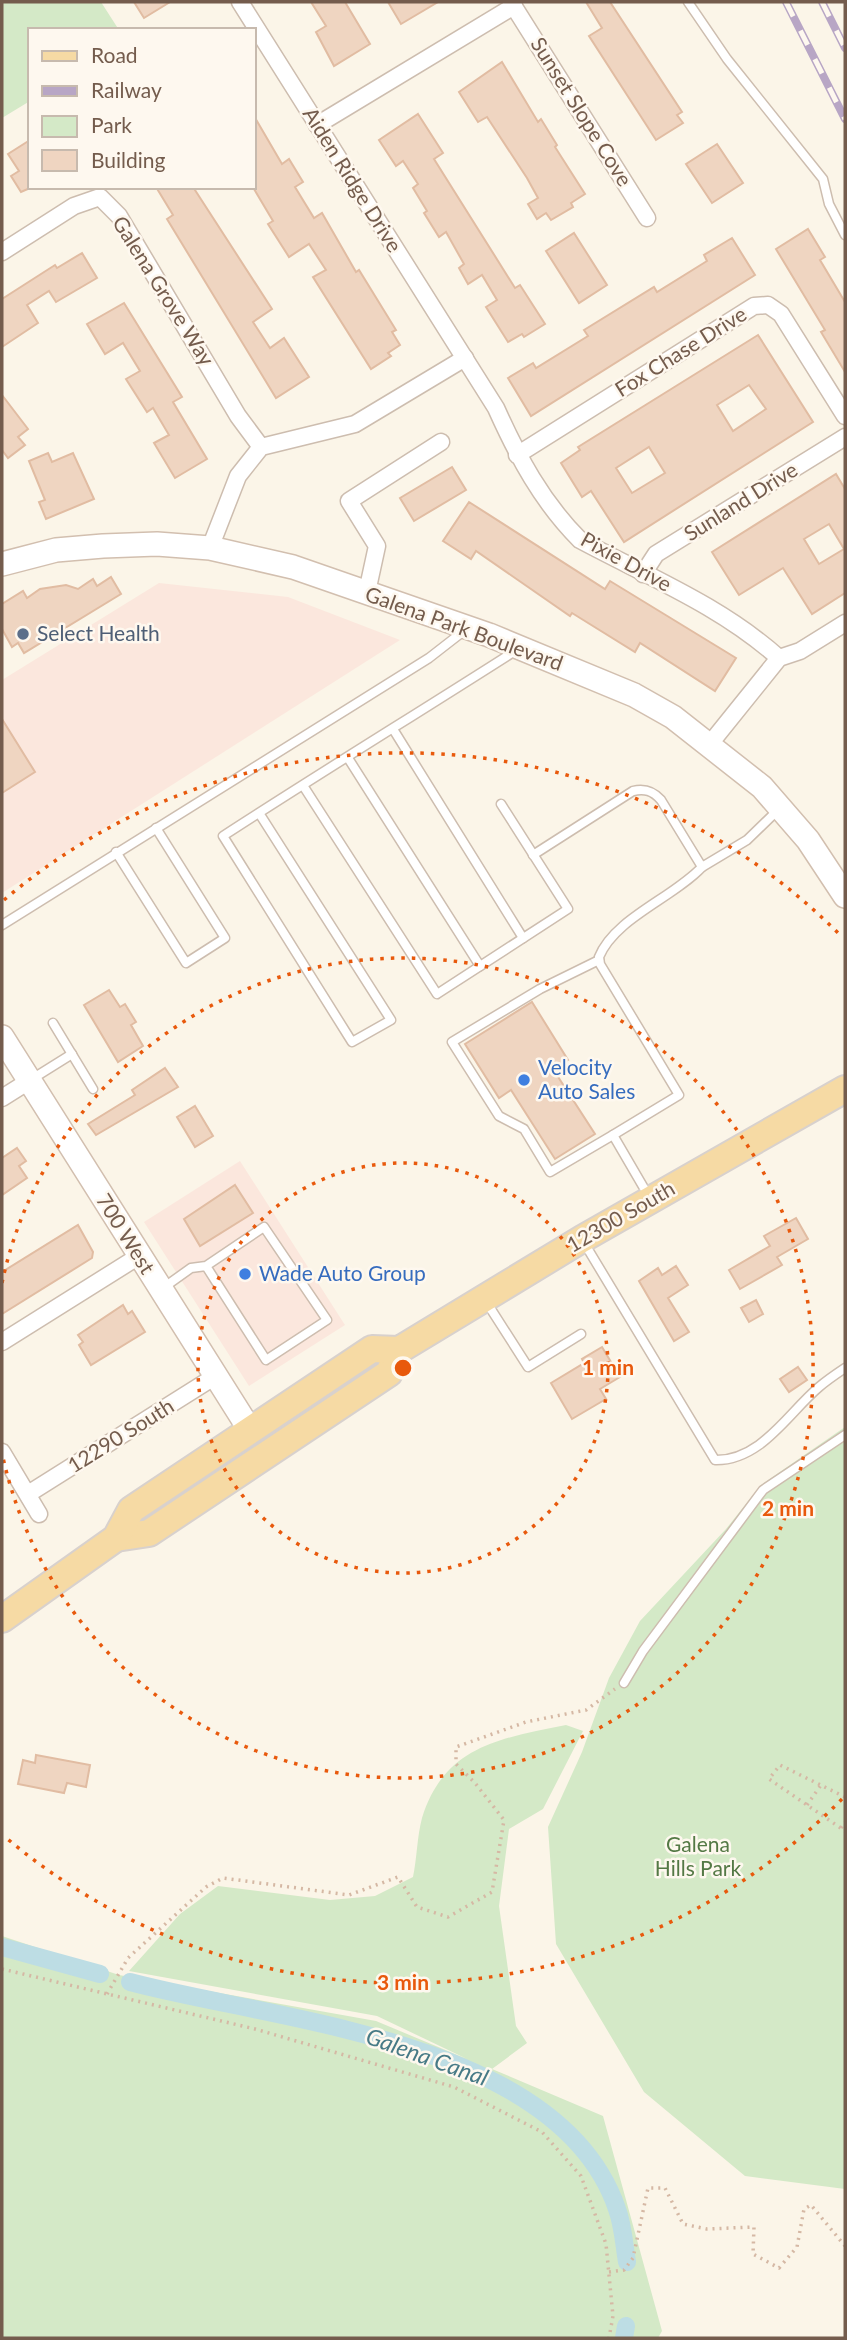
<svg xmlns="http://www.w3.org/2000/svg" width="847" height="2340" viewBox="0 0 847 2340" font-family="Lato,sans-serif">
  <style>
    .commercial { fill: #fbe7dd }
    .green { fill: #d4e9c7 }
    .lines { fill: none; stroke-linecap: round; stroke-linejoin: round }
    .canal { stroke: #bddde4; stroke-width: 18 }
    .building { fill: #efd5c1; stroke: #e1bca2; stroke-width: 2; fill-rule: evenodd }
    .lane-casing { stroke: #cdbdaf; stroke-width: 11 }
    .street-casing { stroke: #cdbdaf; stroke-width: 19 }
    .secondary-casing { stroke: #d2bfaf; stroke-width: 26 }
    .primary-casing { stroke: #d8d1cd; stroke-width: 30 }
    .path { stroke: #d5b8a4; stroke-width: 3.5; stroke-dasharray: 2 5; stroke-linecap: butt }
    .lane { stroke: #fff; stroke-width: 8 }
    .street { stroke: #fff; stroke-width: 16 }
    .secondary { stroke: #fff; stroke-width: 23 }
    .primary { stroke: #f6daa4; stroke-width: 26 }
    .rail-casing { stroke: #b8a6c5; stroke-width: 8 }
    .rail { stroke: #fef8ef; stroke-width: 5; stroke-dasharray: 16; stroke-linecap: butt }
    .ring { fill: none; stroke: #e8590c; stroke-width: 3.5; stroke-dasharray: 3.5 7 }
    .service-dot { fill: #5c6f8a; stroke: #fef8ef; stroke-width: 2.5 }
    .shop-dot { fill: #3f7fe0; stroke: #fef8ef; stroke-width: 2.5 }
    .labels { text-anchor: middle; stroke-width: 5; stroke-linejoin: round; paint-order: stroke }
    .street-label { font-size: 21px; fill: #745c4d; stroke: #fef8ef }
    .service-label { font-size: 21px; fill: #4e5e75; stroke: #fef8ef; text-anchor: start }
    .shop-label { font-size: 21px; fill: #366cbe; stroke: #fef8ef; text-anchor: start }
    .park-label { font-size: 21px; fill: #547945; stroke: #fef8ef }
    .water-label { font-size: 23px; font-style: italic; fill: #477a86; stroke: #fef8ef }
    .centre { fill: #e8590c; stroke: #fef8ef; stroke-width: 3.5 }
    .ring-label { font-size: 21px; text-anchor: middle; font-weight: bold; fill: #e8590c; stroke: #fef8ef; stroke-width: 5; stroke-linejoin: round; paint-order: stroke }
  </style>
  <rect width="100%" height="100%" fill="#fbf5e8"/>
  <g class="commercial">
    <polygon points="159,583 288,597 400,640 2,893 2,680"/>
    <polygon points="240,1161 345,1325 249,1386 144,1222"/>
  </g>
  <g class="green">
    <polygon points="2,2 101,2 119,30 30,30 30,101 2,118"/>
    <polygon points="845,1427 845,2189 745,2176 644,2092 556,1944 548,1827 582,1752 609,1678 640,1621 726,1529 761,1485"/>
    <path d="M566,1725L583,1731L543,1809L509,1829L499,1906L516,2026L527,2043L492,2069L603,2116L662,2331L658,2338H2V1936L119,1975L376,2021L467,2059L377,2016L129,1971L180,1914L218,1886L330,1900L375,1896L413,1877C417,1858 417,1837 422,1818C444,1746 501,1738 566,1725Z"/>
  </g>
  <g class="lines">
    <g class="canal">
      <polyline points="2,1947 100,1974"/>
      <path d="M130,1982C276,2021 560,2040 617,2209C623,2225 624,2244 627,2262"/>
      <polyline points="624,2338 626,2326"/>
    </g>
  </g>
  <g class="building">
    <polygon points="134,2 170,2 144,18"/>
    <polygon points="311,2 345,2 370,44 334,66 316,32 326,26"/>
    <polygon points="388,2 438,2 401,24"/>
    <polygon points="586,2 610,2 682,112 677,115 683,123 656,140 589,36 602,28"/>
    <polygon points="502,62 538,122 541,119 557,145 555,147 585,194 571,203 573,207 551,220 546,213 537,219 528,204 538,198 527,178 487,117 478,122 459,92"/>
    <polygon points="418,114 443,153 434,159 515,288 520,285 545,324 524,337 522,334 508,342 486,307 497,300 482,275 468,284 459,268 464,264 446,232 439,237 424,213 427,211 413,188 418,184 403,161 396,166 379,140"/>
    <polygon points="254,116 282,164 289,159 303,182 295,187 314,218 322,213 356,272 359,270 396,330 392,332 400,345 388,353 391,356 371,369 313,277 326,270 309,244 289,257 268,224 273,221 254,189"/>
    <polygon points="30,140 30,188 21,192 11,176 19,171 8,154"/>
    <polygon points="717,144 743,183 712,203 686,164"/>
    <polygon points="156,187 193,187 272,309 253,322 270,348 284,338 309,377 276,398 167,219 173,215"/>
    <polygon points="808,229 825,257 820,260 845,302 845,372 821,332 825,330 776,249"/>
    <polygon points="574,233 607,285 579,303 546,251"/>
    <polygon points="732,238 755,275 531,416 508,378 533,363 536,368 588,336 584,330 654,287 657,292 707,261 704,255"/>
    <polygon points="82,253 97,278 56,302 49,291 27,305 38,323 2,347 2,299 55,265 57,268"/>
    <polygon points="124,303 182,397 173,402 207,459 175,478 154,443 169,435 153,408 147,412 126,379 140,371 123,343 105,354 87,324"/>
    <path d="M758,335L813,422L624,542L591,491L582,497L561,463L580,450L578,447ZM749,385L766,409L733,431L717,405ZM649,447L665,473L632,493L616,468Z"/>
    <polygon points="2,395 28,429 18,437 25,445 8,458 2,450"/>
    <polygon points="48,453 52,462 73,453 94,499 46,519 39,502 45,500 29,461"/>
    <polygon points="452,467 466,490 414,521 400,498"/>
    <path d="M836,474L845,489V593L812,614L783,568L739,595L712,552ZM829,524L844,549L819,564L804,539Z"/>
    <polygon points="469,502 605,589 610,581 736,658 715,691 640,643 635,652 572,613 570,616 476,551 471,559 443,541"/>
    <polygon points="111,577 121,594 24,653 18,643 12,647 2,629 2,604 23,591 27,598 40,589 66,585 78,589 93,579 97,586"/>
    <polygon points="2,719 35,772 2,793"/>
    <polygon points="109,990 120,1007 125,1004 136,1022 131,1025 143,1046 118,1062 84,1005"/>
    <polygon points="532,1002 568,1060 553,1069 595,1134 555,1159 511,1090 499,1098 465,1044"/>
    <polygon points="165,1068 178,1087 96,1135 88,1124 135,1095 132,1090"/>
    <polygon points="195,1106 213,1136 195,1147 177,1117"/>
    <polygon points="17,1148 26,1161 19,1166 27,1178 2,1195 2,1158"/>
    <polygon points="235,1185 253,1213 200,1246 184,1219"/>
    <polygon points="796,1218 808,1239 777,1257 782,1265 740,1289 729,1270 770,1246 764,1236"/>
    <polygon points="78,1225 93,1252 92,1258 2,1314 2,1272"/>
    <polygon points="676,1266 688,1285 668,1298 689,1332 674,1341 639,1281 658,1268 662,1275"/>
    <polygon points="756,1300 763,1314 749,1322 741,1308"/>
    <polygon points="123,1305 128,1314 132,1311 145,1332 91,1365 79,1345 83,1342 78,1335"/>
    <polygon points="602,1347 620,1377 600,1389 606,1399 572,1419 551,1383 584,1363 582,1359"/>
    <polygon points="798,1367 807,1380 789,1392 780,1379"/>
    <polygon points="36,1755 90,1765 86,1787 67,1783 64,1793 18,1784 23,1760 35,1763"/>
  </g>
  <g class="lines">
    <g class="lane-casing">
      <g id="lane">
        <polyline points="688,2 727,59 823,179 829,204 845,235"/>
        <polyline points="393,729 523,938"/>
        <polyline points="348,758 480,966"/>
        <polyline points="304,787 437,994 568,909 501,804"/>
        <path d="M259,813L391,1020L352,1042L223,836C320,773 418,713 515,651"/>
        <polyline points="116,852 186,963 225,938 156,828"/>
        <path d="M533,855L633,791C645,788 653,791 661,800L702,867L747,840L779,809"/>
        <polyline points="2,925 429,658 465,630"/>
        <polyline points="599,960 540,989 452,1042 499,1116 524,1129 550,1172 613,1135"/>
        <polyline points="53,1023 93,1089"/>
        <polyline points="32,1079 72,1054"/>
        <path d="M648,1195L613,1135L679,1095L600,964L599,957C615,918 673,898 702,867"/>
        <path d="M583,1241L715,1460C761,1461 788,1413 819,1387C827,1380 836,1374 845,1368"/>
        <polyline points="163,1288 191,1268 206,1266 266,1360 327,1320 264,1227 206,1266"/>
        <polyline points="487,1303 528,1367 581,1334"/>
        <polyline points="624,1683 643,1651 763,1490 845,1435"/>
      </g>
    </g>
    <g class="street-casing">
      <g id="street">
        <path d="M240,2L496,408C518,457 542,502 580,540C649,577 721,606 779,658"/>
        <polyline points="511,2 647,218"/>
        <polyline points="317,125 514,6"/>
        <polyline points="2,252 74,206 100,197 119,216 238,416 261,447"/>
        <polyline points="517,455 754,306 768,305 781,314 845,416"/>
        <polyline points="210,548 238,476 261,447 355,424 465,358"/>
        <polyline points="643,574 656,554 845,437"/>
        <polyline points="367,592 377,546 349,501 441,442"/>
        <polyline points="709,745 779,658 800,651 845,623"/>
        <polyline points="2,1098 29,1081"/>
        <polyline points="2,1342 139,1256"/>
        <polyline points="2,1452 39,1514"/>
        <polyline points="28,1494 214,1377"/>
      </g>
    </g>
    <g class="secondary-casing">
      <g id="secondary">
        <polyline points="2,564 56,550 103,546 157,544 210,548 293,567 489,635 634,695 673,717 762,787 808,840 845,896"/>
        <polyline points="2,1037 250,1430"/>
      </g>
    </g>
    <g class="primary-casing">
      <g id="primary">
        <polyline points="116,1538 149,1533 389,1373 399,1350"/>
        <polyline points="2,1619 116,1538 131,1510 372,1349 399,1350 582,1239 845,1089"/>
      </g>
    </g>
    <g class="path">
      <polyline points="845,1797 780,1765 769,1779 845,1831"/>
      <polyline points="807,1805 821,1785"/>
      <polyline points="841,1828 845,1822"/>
      <polyline points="2,1969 255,2029 454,2087 542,2132 581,2176 606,2244 613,2316 609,2338"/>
      <polyline points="107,1994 128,1958 206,1887 223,1878 349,1895 398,1877 417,1907 448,1917 492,1892 504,1820 475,1783 456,1764 456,1747 526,1722 586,1710 615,1689"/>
      <polyline points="609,2272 624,2270 633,2258 648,2188 665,2188 683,2224 707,2229 754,2227 753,2254 779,2268 797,2247 804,2209 811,2205 845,2246"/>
    </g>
    <use href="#lane" class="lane"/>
    <use href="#street" class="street"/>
    <use href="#secondary" class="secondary"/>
    <use href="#primary" class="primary"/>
    <g class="rail-casing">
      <g id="rail">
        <polyline points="786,2 845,119"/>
        <polyline points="822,2 845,48"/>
      </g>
    </g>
    <use href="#rail" class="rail"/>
  </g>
  <g class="ring">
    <circle cx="403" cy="1368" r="205"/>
    <path d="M2 1283A410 410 0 1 1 2 1453"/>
    <path d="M842 1799A615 615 0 0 1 4 1836M4 900A615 615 0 0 1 842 937"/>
  </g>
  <circle class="service-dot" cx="23" cy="634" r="7"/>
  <g class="shop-dot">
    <circle cx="524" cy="1080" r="7"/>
    <circle cx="245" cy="1274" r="7"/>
  </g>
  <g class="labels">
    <g class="street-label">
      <text transform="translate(581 112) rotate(58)" y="7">Sunset Slope Cove</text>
      <text transform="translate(352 180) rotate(58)" y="7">Aiden Ridge Drive</text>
      <text transform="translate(163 291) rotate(58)" y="7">Galena Grove Way</text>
      <text transform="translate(681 352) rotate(-32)" y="7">Fox Chase Drive</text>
      <text transform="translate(741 502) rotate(-32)" y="7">Sunland Drive</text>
      <text transform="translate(626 562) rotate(29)" y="7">Pixie Drive</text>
      <text transform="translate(464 629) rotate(20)" y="7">Galena Park Boulevard</text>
      <text transform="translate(621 1217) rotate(-30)" y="7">12300 South</text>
      <text transform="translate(125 1234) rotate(58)" y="7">700 West</text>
      <text transform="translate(121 1436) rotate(-32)" y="7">12290 South</text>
    </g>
    <g class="service-label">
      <text x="37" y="641">Select Health</text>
    </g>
    <g class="shop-label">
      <text x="538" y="1075">Velocity<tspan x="538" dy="24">Auto Sales</tspan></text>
      <text x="259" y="1281">Wade Auto Group</text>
    </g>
    <g class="park-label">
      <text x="698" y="1852">Galena<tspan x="698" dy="24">Hills Park</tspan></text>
    </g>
    <g class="water-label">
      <text transform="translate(427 2057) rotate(20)" y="8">Galena Canal</text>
    </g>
  </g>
  <circle cx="403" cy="1368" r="10" class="centre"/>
  <g class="ring-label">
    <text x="608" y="1375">1 min</text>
    <text x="788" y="1516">2 min</text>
    <text x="403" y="1990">3 min</text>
  </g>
  <rect width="847" height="2340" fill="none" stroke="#745c4d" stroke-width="7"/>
  <rect x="28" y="28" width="228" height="161" fill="#fef8ef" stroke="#c7baae" stroke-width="2"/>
  <rect x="42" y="51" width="35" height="10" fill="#f6daa4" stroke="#c7baae" stroke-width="2"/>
  <text x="91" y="63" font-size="21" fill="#745c4d">Road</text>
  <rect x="42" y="86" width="35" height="10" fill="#b8a6c5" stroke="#c7baae" stroke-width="2"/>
  <text x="91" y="98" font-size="21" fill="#745c4d">Railway</text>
  <rect x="42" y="116" width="35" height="21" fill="#d4e9c7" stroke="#c7baae" stroke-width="2"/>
  <text x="91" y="133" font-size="21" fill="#745c4d">Park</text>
  <rect x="42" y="150" width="35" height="21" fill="#efd5c1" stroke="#c7baae" stroke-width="2"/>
  <text x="91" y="168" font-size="21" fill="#745c4d">Building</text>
</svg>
